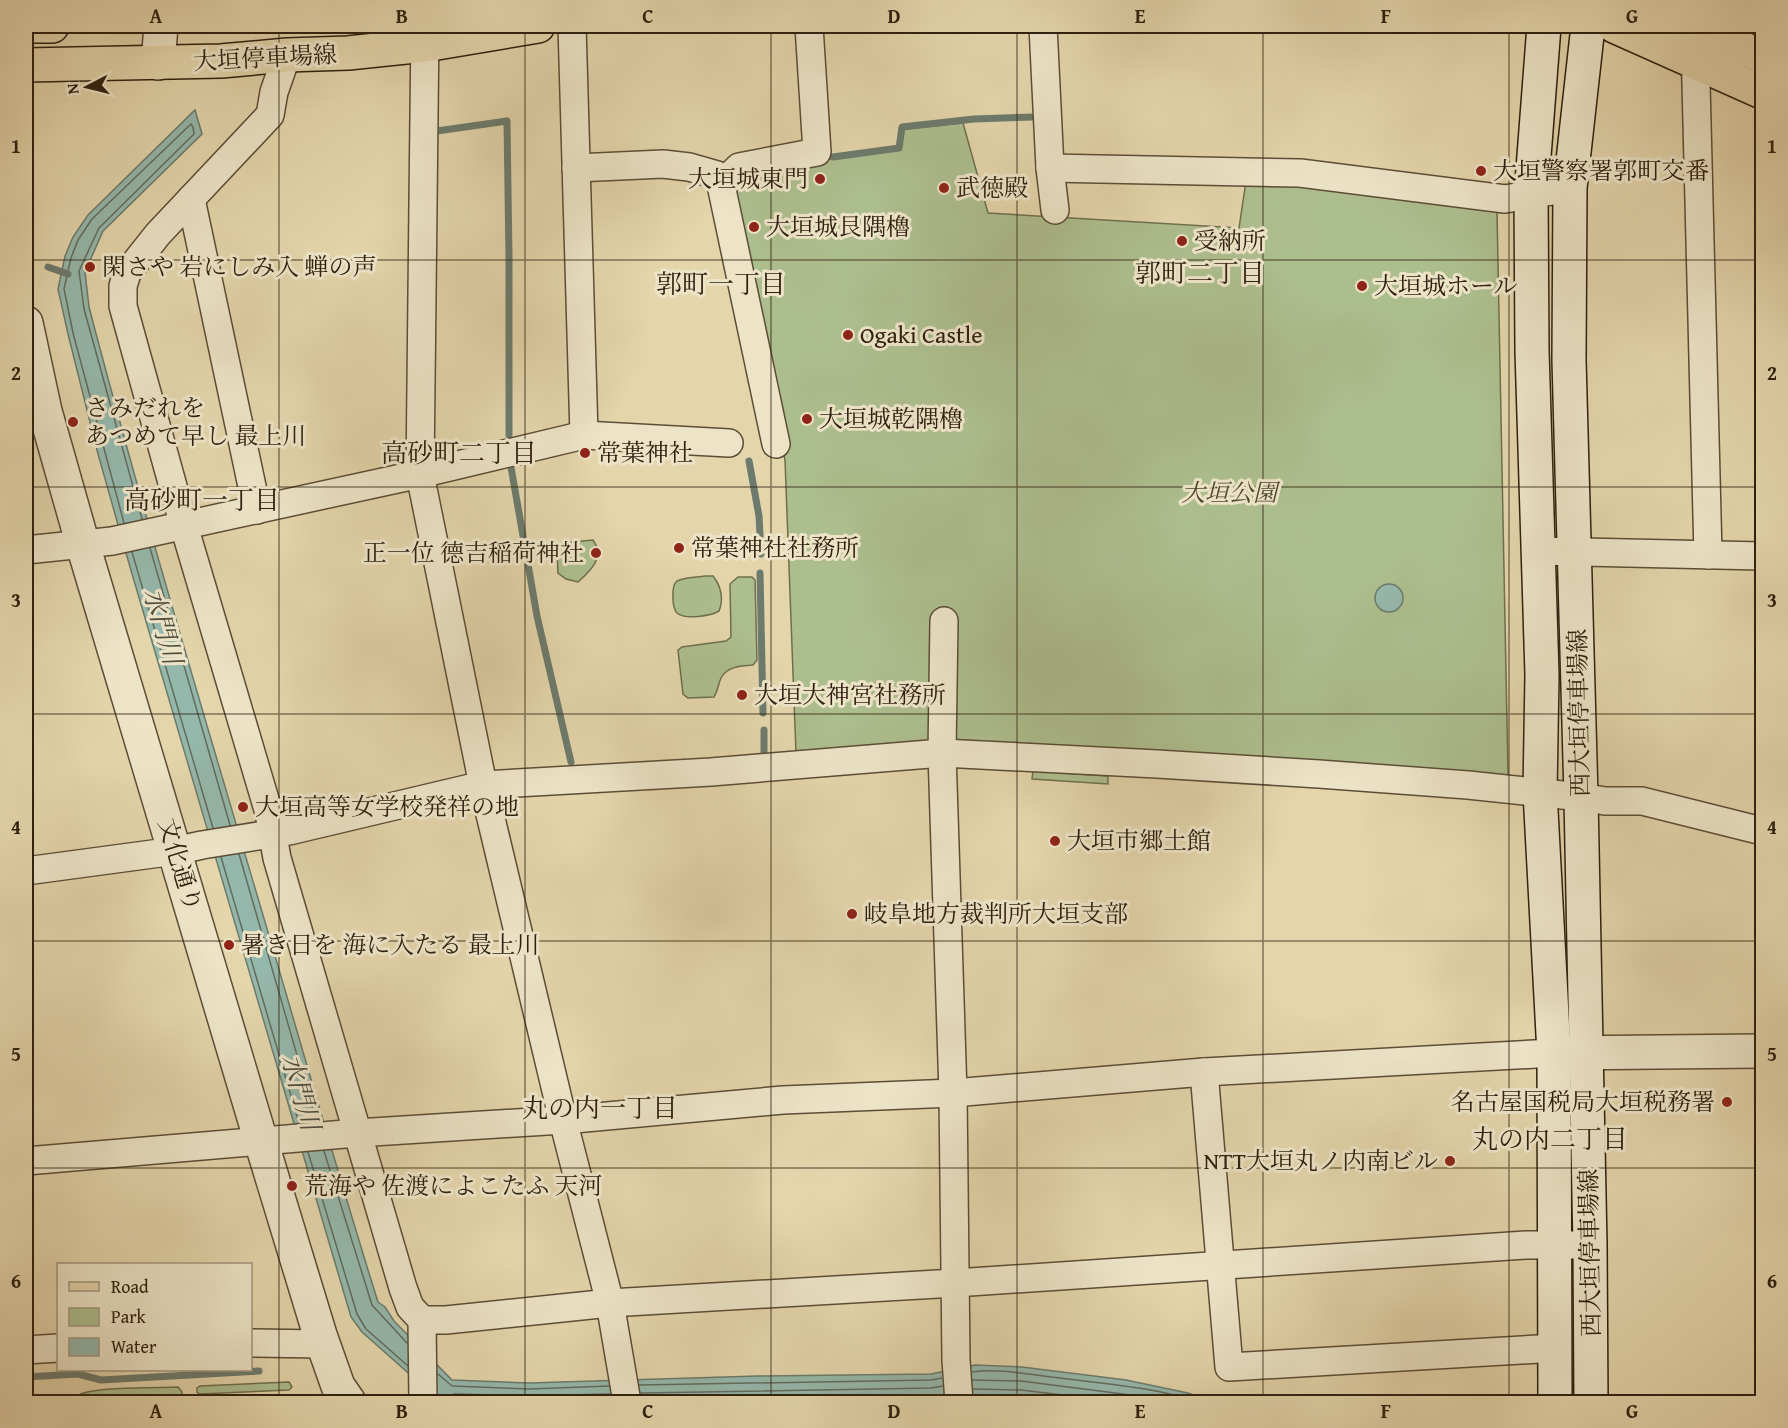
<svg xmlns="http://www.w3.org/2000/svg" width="1788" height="1428" viewBox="0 0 1788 1428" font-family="'Gentium Book Plus','Noto Serif JP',serif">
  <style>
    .green { fill: #adbe8e; stroke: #6e6f4e; stroke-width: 1.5 }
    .water { fill: #95b8ac; stroke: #6c7b6d; stroke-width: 1.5 }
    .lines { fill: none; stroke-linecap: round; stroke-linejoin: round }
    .shore { stroke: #626c5e; stroke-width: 1.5 }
    .stream { stroke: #6c7b6d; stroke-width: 7 }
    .minor-casing { stroke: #5c4d36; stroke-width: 30 }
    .tertiary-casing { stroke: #5c4d36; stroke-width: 36 }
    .secondary-casing { stroke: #2e200f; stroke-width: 36 }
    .primary-casing { stroke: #2e200f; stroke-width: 36 }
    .minor { stroke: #ede4c8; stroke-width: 27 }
    .tertiary { stroke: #ede4c8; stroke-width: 33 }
    .secondary { stroke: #ede4c8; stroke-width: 33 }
    .primary { stroke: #e4d5ab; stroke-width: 33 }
    .grid { fill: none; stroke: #2e200f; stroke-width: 1.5; stroke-opacity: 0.55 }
    .poi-dot { fill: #8f2418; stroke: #ede4c8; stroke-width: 2 }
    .labels { text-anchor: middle; stroke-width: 6; stroke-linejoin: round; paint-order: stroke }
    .street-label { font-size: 24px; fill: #2e200f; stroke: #ede4c8 }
    .poi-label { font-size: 24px; fill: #2e200f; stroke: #ede4c8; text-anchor: start }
    .park-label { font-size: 24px; font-style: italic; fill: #4e482f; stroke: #ede4c8 }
    .neighbourhood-label { font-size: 26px; fill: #2e200f; stroke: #ede4c8 }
    .water-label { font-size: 26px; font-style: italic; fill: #4d4e3e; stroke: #ede4c8 }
    .neatline { fill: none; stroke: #2e200f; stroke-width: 2 }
    .grid-label { font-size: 20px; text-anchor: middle; font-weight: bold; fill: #2e200f }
  </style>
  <rect width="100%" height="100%" fill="#e4d5ab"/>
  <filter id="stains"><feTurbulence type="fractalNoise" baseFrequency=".00333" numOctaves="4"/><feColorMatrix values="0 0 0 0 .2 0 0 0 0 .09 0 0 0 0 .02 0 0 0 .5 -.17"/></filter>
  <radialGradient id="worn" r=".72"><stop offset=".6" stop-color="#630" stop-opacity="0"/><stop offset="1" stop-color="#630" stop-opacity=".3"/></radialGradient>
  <g class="green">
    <polygon points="963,123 988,213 1239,228 1246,181 1305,183 1497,212 1508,775 949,742 796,753 785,460 729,189 757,168 901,150 904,129"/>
    <path d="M593,540C606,557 590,571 578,582L566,579L558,573L557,549L562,543Z"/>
    <path d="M706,576H713C721,586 724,599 719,611C711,616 685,620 677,613C672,608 671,585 677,581C684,577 698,577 706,576Z"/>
    <path d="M738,577H752L755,580L757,660L753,665C742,666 727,666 721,678C718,685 718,690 714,697L688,698L683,694L678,650L682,647L726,641L731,637L730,584Z"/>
    <polygon points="1033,771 1108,776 1108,784 1032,779"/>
    <polygon points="289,1382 292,1387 289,1390 200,1394 197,1392 197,1388 200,1386"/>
    <path d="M178,1387L182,1392L181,1400L177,1402H77V1396C89,1386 159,1388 178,1387Z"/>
  </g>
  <g class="water">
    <path d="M195,110L202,134L103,231L85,272L89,307C140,502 198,695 255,888C296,1026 335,1165 378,1302L385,1307L394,1321L452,1380L529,1383L757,1376L931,1374L975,1365L1022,1367L1126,1380L1188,1393L1215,1402H441L362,1332L351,1317L130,567L98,454L68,334L58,289L65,256L73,237L88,215Z"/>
    <circle cx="1389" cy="598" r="14"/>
  </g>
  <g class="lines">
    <g class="shore">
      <polyline points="124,523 73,333 64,289 71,258 78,240 92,219 191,124 193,127 194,134 99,228 79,271 84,309 142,519"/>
      <polyline points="150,548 230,825"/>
      <polyline points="132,552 213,828"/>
      <polyline points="239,854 316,1121"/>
      <polyline points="221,857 299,1123"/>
      <polyline points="324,1151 372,1305 407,1343"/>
      <polyline points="308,1152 357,1314 366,1329 408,1366"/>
      <path d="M972,1372C1000,1368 1032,1375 1060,1378C1105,1384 1155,1387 1198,1402"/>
      <polyline points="438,1374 452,1386 529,1389 609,1386"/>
      <polyline points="972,1380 1021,1381 1123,1394 1168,1402"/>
      <polyline points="639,1385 931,1380 942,1378"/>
      <polyline points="973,1389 1021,1390 1121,1402"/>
      <polyline points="641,1393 931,1388 943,1386"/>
      <polyline points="452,1402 452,1396 454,1394 529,1396 610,1394"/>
      <polyline points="642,1402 931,1397 943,1395"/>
    </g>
    <g class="stream">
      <polyline points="437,131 507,121 509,256 509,435"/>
      <polyline points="833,157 899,148 902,127 974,119 1034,117"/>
      <polyline points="48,267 68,274"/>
      <polyline points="749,461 759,516 761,554"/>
      <polyline points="511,467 537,616 571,762"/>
      <polyline points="760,573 763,713"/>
      <polyline points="764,755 764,730"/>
      <polyline points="26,1377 78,1374 101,1380 259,1371"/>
    </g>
    <g class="minor-casing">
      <g id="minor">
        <polyline points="425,26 420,474 483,785 563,1120 610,1303 627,1402"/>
        <polyline points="572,26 584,435"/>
        <polyline points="1043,26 1050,168 1055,210"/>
        <polyline points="1695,44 1708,555"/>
        <polyline points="287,55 274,92 270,115 158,234 127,273 123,286 123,306 184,526 269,813 277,858 403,1288 410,1307 422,1320 423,1402"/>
        <polyline points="576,168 663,164 689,167 717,175 721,185"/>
        <polyline points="1050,168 1300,173 1505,199 1570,188"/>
        <polyline points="191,199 257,510"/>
        <polyline points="776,444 721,185 739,167 817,152 809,26"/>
        <polyline points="26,550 112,541 420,474 584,435 729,443"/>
        <polyline points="1538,551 1762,556"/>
        <polyline points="944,621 942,753 953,1093 956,1360 959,1402"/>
        <polyline points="26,871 175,851 202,845 289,831 483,785 711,772 942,753 1157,764 1319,774 1468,785 1581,797 1605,801 1642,801 1762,831"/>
        <polyline points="1204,1072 1229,1367 1556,1348"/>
        <polyline points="26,1161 357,1133 563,1120 783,1100 953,1093 1204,1072 1554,1053"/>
        <polyline points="422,1320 446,1320 610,1303 955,1283 1526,1245 1590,1245"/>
        <polyline points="250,1343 323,1344"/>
        <polyline points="26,1350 58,1348"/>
      </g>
    </g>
    <g class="tertiary-casing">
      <g id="tertiary">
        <polyline points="158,63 161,26"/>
        <polyline points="26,323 45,411 83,545 261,1141 320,1335 338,1386 349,1402"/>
        <polyline points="1557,1053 1762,1051"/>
      </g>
    </g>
    <g class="secondary-casing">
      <g id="secondary">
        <polyline points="1544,26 1531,195 1532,351 1542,675 1540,792 1554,1053 1555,1402"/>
        <polyline points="1588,26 1570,188 1569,360 1581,797 1590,1245 1591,1402"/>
      </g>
    </g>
    <g class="primary-casing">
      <g id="primary">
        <polyline points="26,26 52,26"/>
        <polyline points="1614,26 1762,92"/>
        <polyline points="1686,26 1762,56"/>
        <polyline points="26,65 221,61 287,55 348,53 425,45 538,26"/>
      </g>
    </g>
    <use href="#minor" class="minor"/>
    <use href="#tertiary" class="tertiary"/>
    <use href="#secondary" class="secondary"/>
    <use href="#primary" class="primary"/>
  </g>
  <path class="grid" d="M279,26V1402M525,26V1402M771,26V1402M1017,26V1402M1263,26V1402M1509,26V1402M26,260H1762M26,487H1762M26,714H1762M26,941H1762M26,1168H1762"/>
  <g class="poi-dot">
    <circle cx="1481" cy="171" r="6"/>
    <circle cx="820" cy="179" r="6"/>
    <circle cx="944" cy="188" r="6"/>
    <circle cx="754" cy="227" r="6"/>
    <circle cx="1182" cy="241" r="6"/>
    <circle cx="90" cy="267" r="6"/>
    <circle cx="1362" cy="286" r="6"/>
    <circle cx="848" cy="335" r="6"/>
    <circle cx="807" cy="419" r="6"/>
    <circle cx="73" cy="422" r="6"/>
    <circle cx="585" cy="453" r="6"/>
    <circle cx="679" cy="548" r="6"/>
    <circle cx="596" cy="553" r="6"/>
    <circle cx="742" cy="695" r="6"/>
    <circle cx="243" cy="807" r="6"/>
    <circle cx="1055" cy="841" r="6"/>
    <circle cx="852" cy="914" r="6"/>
    <circle cx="229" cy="945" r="6"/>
    <circle cx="1727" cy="1102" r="6"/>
    <circle cx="1450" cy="1161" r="6"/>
    <circle cx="292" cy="1186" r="6"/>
  </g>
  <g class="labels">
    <g class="street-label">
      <text transform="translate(265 58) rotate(-3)" y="8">大垣停車場線</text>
      <text transform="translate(1579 713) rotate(-91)" y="8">西大垣停車場線</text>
      <text transform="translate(180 865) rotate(73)" y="8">文化通り</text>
      <text transform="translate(1590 1253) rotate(-91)" y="8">西大垣停車場線</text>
    </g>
    <g class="poi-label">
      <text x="1493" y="179">大垣警察署郭町交番</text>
      <text x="808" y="187" text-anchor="end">大垣城東門</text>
      <text x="956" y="196">武徳殿</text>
      <text x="766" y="235">大垣城艮隅櫓</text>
      <text x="1194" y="249">受納所</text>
      <text x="102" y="275">閑さや 岩にしみ入 蝉の声</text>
      <text x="1374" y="294">大垣城ホール</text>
      <text x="860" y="343">Ogaki Castle</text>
      <text x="85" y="416">さみだれを<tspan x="85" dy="28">あつめて早し 最上川</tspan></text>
      <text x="819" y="427">大垣城乾隅櫓</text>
      <text x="597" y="461">常葉神社</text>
      <text x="691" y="556">常葉神社社務所</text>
      <text x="584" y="561" text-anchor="end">正一位 德吉稲荷神社</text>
      <text x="754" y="703">大垣大神宮社務所</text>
      <text x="255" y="815">大垣高等女学校発祥の地</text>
      <text x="1067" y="849">大垣市郷土館</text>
      <text x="864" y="922">岐阜地方裁判所大垣支部</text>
      <text x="241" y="953">暑き日を 海に入たる 最上川</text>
      <text x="1715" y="1110" text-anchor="end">名古屋国税局大垣税務署</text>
      <text x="1438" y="1169" text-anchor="end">NTT大垣丸ノ内南ビル</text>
      <text x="304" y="1194">荒海や 佐渡によこたふ 天河</text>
    </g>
    <g class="park-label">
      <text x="1229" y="501">大垣公園</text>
    </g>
    <g class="neighbourhood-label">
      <text x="1200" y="282">郭町二丁目</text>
      <text x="721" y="293">郭町一丁目</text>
      <text x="459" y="462">高砂町二丁目</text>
      <text x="202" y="509">高砂町一丁目</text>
      <text x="600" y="1117">丸の内一丁目</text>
      <text x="1550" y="1148">丸の内二丁目</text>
    </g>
    <g class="water-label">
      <text transform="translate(163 626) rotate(74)" y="9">水門川</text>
      <text transform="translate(301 1092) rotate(74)" y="9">水門川</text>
    </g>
  </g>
  <rect width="1788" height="1428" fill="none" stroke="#e4d5ab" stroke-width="66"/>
  <rect x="57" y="1263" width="195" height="108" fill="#ede4c8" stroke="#a1967e" stroke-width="1.5"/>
  <rect x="69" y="1282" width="30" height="9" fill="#e4d5ab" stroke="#a1967e" stroke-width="1.5"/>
  <text x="111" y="1293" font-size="18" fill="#2e200f">Road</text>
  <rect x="69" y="1308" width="30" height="18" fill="#adbe8e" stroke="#a1967e" stroke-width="1.5"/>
  <text x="111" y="1323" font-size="18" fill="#2e200f">Park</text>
  <rect x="69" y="1338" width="30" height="18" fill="#95b8ac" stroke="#a1967e" stroke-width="1.5"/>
  <text x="111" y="1353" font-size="18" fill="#2e200f">Water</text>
  <g transform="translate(87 87) rotate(263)" stroke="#ede4c8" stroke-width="4.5" paint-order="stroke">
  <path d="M0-4.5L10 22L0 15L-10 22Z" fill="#2e200f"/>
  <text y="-9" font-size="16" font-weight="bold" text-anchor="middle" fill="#2e200f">N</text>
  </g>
  <rect x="33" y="33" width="1722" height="1362" class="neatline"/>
  <g class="grid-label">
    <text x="156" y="23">A</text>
    <text x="402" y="23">B</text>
    <text x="648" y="23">C</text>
    <text x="894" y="23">D</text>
    <text x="1140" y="23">E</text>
    <text x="1386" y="23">F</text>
    <text x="1632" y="23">G</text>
    <text x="16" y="153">1</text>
    <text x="1772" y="153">1</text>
    <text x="16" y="380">2</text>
    <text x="1772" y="380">2</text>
    <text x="16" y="607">3</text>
    <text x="1772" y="607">3</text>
    <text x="16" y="834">4</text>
    <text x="1772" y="834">4</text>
    <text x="16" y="1061">5</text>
    <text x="1772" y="1061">5</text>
    <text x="16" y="1288">6</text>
    <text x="1772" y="1288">6</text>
    <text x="156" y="1418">A</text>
    <text x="402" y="1418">B</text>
    <text x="648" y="1418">C</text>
    <text x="894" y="1418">D</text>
    <text x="1140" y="1418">E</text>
    <text x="1386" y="1418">F</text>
    <text x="1632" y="1418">G</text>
  </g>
  <rect width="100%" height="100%" filter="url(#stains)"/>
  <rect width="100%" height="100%" fill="url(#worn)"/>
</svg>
